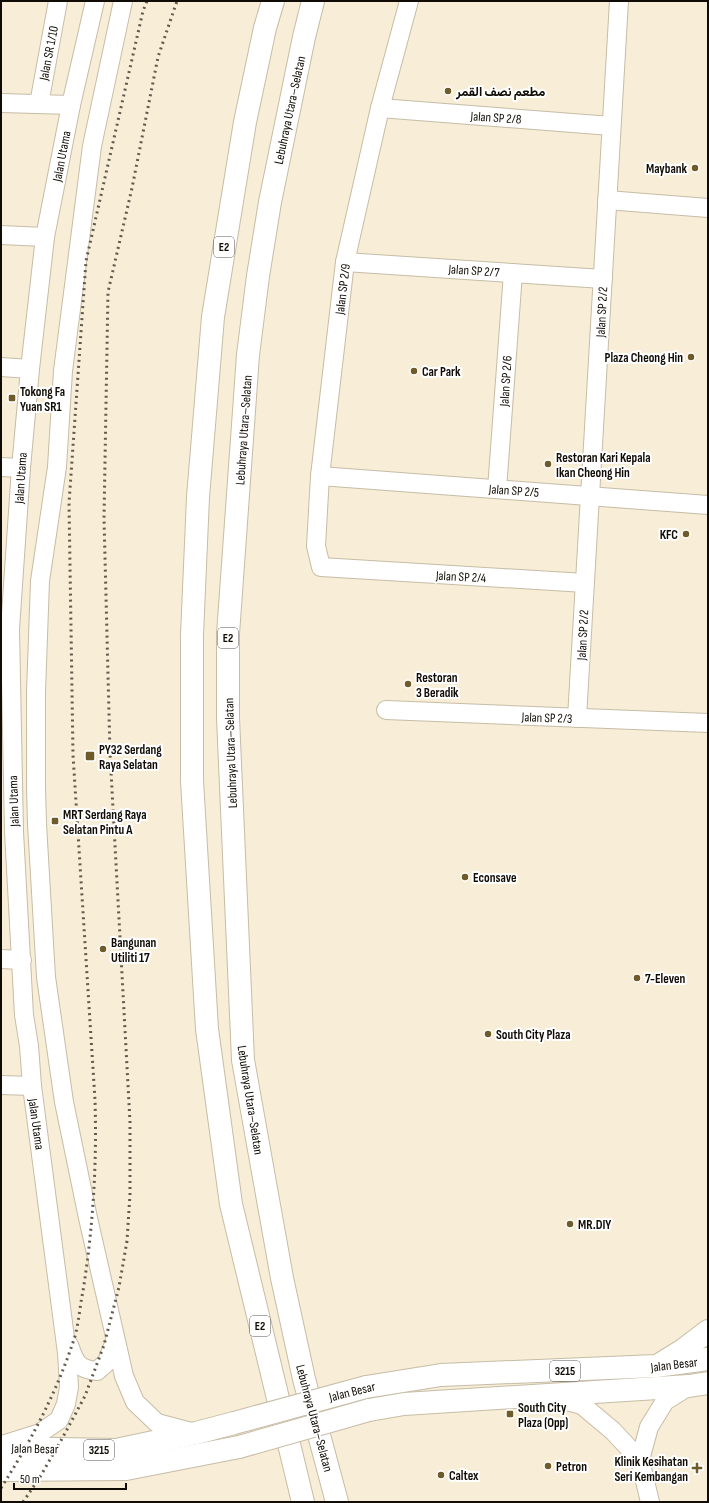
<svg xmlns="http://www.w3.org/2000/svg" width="709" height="1503" viewBox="0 0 709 1503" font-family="'Sofia Sans Condensed',Vazirmatn,sans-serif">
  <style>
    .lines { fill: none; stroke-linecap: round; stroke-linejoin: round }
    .minor-casing { stroke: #c7bca6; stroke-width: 20 }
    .major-casing { stroke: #c7bca6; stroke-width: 24 }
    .highway-casing { stroke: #c7bca6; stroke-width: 24 }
    .minor { stroke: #fff; stroke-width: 18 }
    .major { stroke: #fff; stroke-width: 22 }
    .highway { stroke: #fff; stroke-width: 22 }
    .rail { stroke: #625b4e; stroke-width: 3; stroke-dasharray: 2 4; stroke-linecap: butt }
    .major-bridge-casing { stroke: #c7bca6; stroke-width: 24; stroke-linecap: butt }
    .major-bridge { stroke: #fff; stroke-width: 22 }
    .poi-dot { fill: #6e5b29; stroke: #fff; stroke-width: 1.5 }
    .labels { text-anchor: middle; stroke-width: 4; stroke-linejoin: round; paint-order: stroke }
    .shield { fill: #fff; stroke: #585550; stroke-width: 1 }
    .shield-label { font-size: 12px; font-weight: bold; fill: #100c05 }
    .street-label { font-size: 13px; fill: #100c05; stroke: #fff }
    .poi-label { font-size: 13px; font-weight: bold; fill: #100c05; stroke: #fff; text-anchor: start }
  </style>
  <rect width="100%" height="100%" fill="#f8edd6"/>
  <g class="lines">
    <g class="minor-casing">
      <g id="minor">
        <polyline points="123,1 92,146 63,371 57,467 40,581 36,692 36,788 37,824 46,977 64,1102 88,1218 124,1376 135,1402 157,1423 195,1433"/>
        <polyline points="409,1 380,108 345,262 320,476 316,546 321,567 585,583"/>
        <polyline points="1,103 71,105"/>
        <polyline points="39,104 58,1"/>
        <polyline points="380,108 611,126"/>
        <polyline points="607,200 708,208"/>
        <polyline points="1,235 45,237"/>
        <polyline points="345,262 603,279"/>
        <polyline points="1,367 30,369"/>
        <polyline points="1,467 21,468"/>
        <polyline points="320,476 708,505"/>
        <polyline points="497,489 513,273"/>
        <polyline points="386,710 708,723"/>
        <polyline points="577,718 619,1"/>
        <polyline points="1,959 22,960"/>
        <polyline points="1,1085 32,1086"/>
        <path d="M69,1345C75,1362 77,1369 97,1371L107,1362L115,1341"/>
        <polyline points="556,1398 582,1405 613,1431 640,1460"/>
        <polyline points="2,1445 40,1433 59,1420 66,1404 69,1387 67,1353 32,1086 29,1046 24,1015 14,832 10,629 21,468 30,369 45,237 71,105 95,1"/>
        <polyline points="650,1502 640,1460 649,1427 665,1401 689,1386"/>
      </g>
    </g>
    <g class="major-casing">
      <g id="major">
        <polyline points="662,1363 683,1350 708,1331"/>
        <polyline points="366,1387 441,1375 656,1366 708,1359"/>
        <polyline points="369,1410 404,1404 689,1386 708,1383"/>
        <polyline points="1,1448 116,1450 196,1433 234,1423"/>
        <polyline points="1,1470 126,1469 239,1447"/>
      </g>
    </g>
    <g class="highway-casing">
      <g id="highway">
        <polyline points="273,1 265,28 245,122 213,317 198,497 192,635 192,781 207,1029 231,1204 303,1502"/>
        <polyline points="313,1 304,37 270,202 258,276 248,355 228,634 228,718 243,1060 282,1278 304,1379 337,1502"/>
      </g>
    </g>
    <use href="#minor" class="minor"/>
    <use href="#major" class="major"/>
    <use href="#highway" class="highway"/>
    <g class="rail">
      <path d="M1,1488C31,1441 58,1390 75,1336C79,1321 80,1305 83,1291C93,1228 97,1164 95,1100L73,755L69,503L86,261L143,11L147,1"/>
      <polyline points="23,1502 40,1477 63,1437 85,1396 104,1345 119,1287 127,1241 130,1194 130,1122 110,753 104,518 108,292 132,188 158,57 177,1"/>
    </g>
    <g class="major-bridge-casing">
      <g id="major-bridge">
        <polyline points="234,1423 366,1387"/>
        <polyline points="239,1447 369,1410"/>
      </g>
    </g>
    <use href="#major-bridge" class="major-bridge"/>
  </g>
  <g class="poi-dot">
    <circle cx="448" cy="91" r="4"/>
    <circle cx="695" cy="168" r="4"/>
    <circle cx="691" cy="357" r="4"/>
    <circle cx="414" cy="371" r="4"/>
    <rect x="8" y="394" width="8" height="8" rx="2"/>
    <circle cx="548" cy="464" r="4"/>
    <circle cx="686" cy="534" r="4"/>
    <circle cx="408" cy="684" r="4"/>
    <rect x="85" y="751" width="10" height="10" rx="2"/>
    <rect x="51" y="817" width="8" height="8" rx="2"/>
    <circle cx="465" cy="877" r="4"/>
    <circle cx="103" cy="949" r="4"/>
    <circle cx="637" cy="978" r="4"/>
    <circle cx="488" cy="1034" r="4"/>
    <circle cx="570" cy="1224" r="4"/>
    <rect x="506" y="1410" width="8" height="8" rx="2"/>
    <circle cx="548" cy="1466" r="4"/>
    <path d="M695 1462h4v4h4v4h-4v4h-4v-4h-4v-4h4z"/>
    <circle cx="441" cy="1475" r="4"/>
  </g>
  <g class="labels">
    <g class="shield">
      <rect x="214" y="237" width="20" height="20" rx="3"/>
      <rect x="218" y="628" width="20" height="20" rx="3"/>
      <rect x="250" y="1316" width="20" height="20" rx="3"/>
      <rect x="550" y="1361" width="30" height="20" rx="3"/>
      <rect x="84" y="1440" width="30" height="20" rx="3"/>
    </g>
    <g class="shield-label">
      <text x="224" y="251">E2</text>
      <text x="228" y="642">E2</text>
      <text x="260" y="1330">E2</text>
      <text x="565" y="1375">3215</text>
      <text x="99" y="1454">3215</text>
    </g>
    <g class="street-label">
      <text transform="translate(48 53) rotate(-79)" y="5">Jalan SR 1/10</text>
      <text transform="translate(289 110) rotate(-78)" y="5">Lebuhraya Utara–Selatan</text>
      <text transform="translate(496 117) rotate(4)" y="5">Jalan SP 2/8</text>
      <text transform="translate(61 156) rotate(-79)" y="5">Jalan Utama</text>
      <text transform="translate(474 270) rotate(4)" y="5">Jalan SP 2/7</text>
      <text transform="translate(342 289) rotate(-83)" y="5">Jalan SP 2/9</text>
      <text transform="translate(601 312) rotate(-87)" y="5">Jalan SP 2/2</text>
      <text transform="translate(505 381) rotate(-86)" y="5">Jalan SP 2/6</text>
      <text transform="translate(243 430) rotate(-86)" y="5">Lebuhraya Utara–Selatan</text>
      <text transform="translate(20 478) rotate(-86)" y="5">Jalan Utama</text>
      <text transform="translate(514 490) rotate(4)" y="5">Jalan SP 2/5</text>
      <text transform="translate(461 576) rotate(3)" y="5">Jalan SP 2/4</text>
      <text transform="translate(582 635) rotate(-87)" y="5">Jalan SP 2/2</text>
      <text transform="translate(547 717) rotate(2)" y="5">Jalan SP 2/3</text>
      <text transform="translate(230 753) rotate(-92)" y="5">Lebuhraya Utara–Selatan</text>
      <text transform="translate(13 801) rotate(-92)" y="5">Jalan Utama</text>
      <text transform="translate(251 1100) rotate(81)" y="5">Lebuhraya Utara–Selatan</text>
      <text transform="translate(37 1124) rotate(82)" y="5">Jalan Utama</text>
      <text transform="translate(674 1364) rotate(-7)" y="5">Jalan Besar</text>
      <text transform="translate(352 1391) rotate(-14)" y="5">Jalan Besar</text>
      <text transform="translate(315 1418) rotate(75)" y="5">Lebuhraya Utara–Selatan</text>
      <text transform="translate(35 1448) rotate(1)" y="5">Jalan Besar</text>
    </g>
    <g class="poi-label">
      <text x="456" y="96">مطعم نصف القمر</text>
      <text x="687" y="173" text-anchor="end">Maybank</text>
      <text x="683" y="362" text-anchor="end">Plaza Cheong Hin</text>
      <text x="422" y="376">Car Park</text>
      <text x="20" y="396">Tokong Fa<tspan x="20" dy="15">Yuan SR1</tspan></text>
      <text x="556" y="462">Restoran Kari Kepala<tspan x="556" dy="15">Ikan Cheong Hin</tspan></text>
      <text x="678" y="539" text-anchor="end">KFC</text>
      <text x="416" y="682">Restoran<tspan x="416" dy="15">3 Beradik</tspan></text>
      <text x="99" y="754">PY32 Serdang<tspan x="99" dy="15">Raya Selatan</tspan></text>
      <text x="63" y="819">MRT Serdang Raya<tspan x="63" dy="15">Selatan Pintu A</tspan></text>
      <text x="473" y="882">Econsave</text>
      <text x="111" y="947">Bangunan<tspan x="111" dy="15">Utiliti 17</tspan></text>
      <text x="645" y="983">7-Eleven</text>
      <text x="496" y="1039">South City Plaza</text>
      <text x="578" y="1229">MR.DIY</text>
      <text x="518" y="1412">South City<tspan x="518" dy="15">Plaza (Opp)</tspan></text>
      <text x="688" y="1466" text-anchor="end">Klinik Kesihatan<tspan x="688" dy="15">Seri Kembangan</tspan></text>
      <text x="556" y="1471">Petron</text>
      <text x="449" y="1480">Caltex</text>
    </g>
  </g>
  <rect width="709" height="1503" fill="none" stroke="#100c05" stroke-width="4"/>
  <path d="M14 1483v6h112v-6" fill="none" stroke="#100c05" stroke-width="2"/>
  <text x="20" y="1483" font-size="12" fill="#100c05" stroke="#ffffff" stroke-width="3" paint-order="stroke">50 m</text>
</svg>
